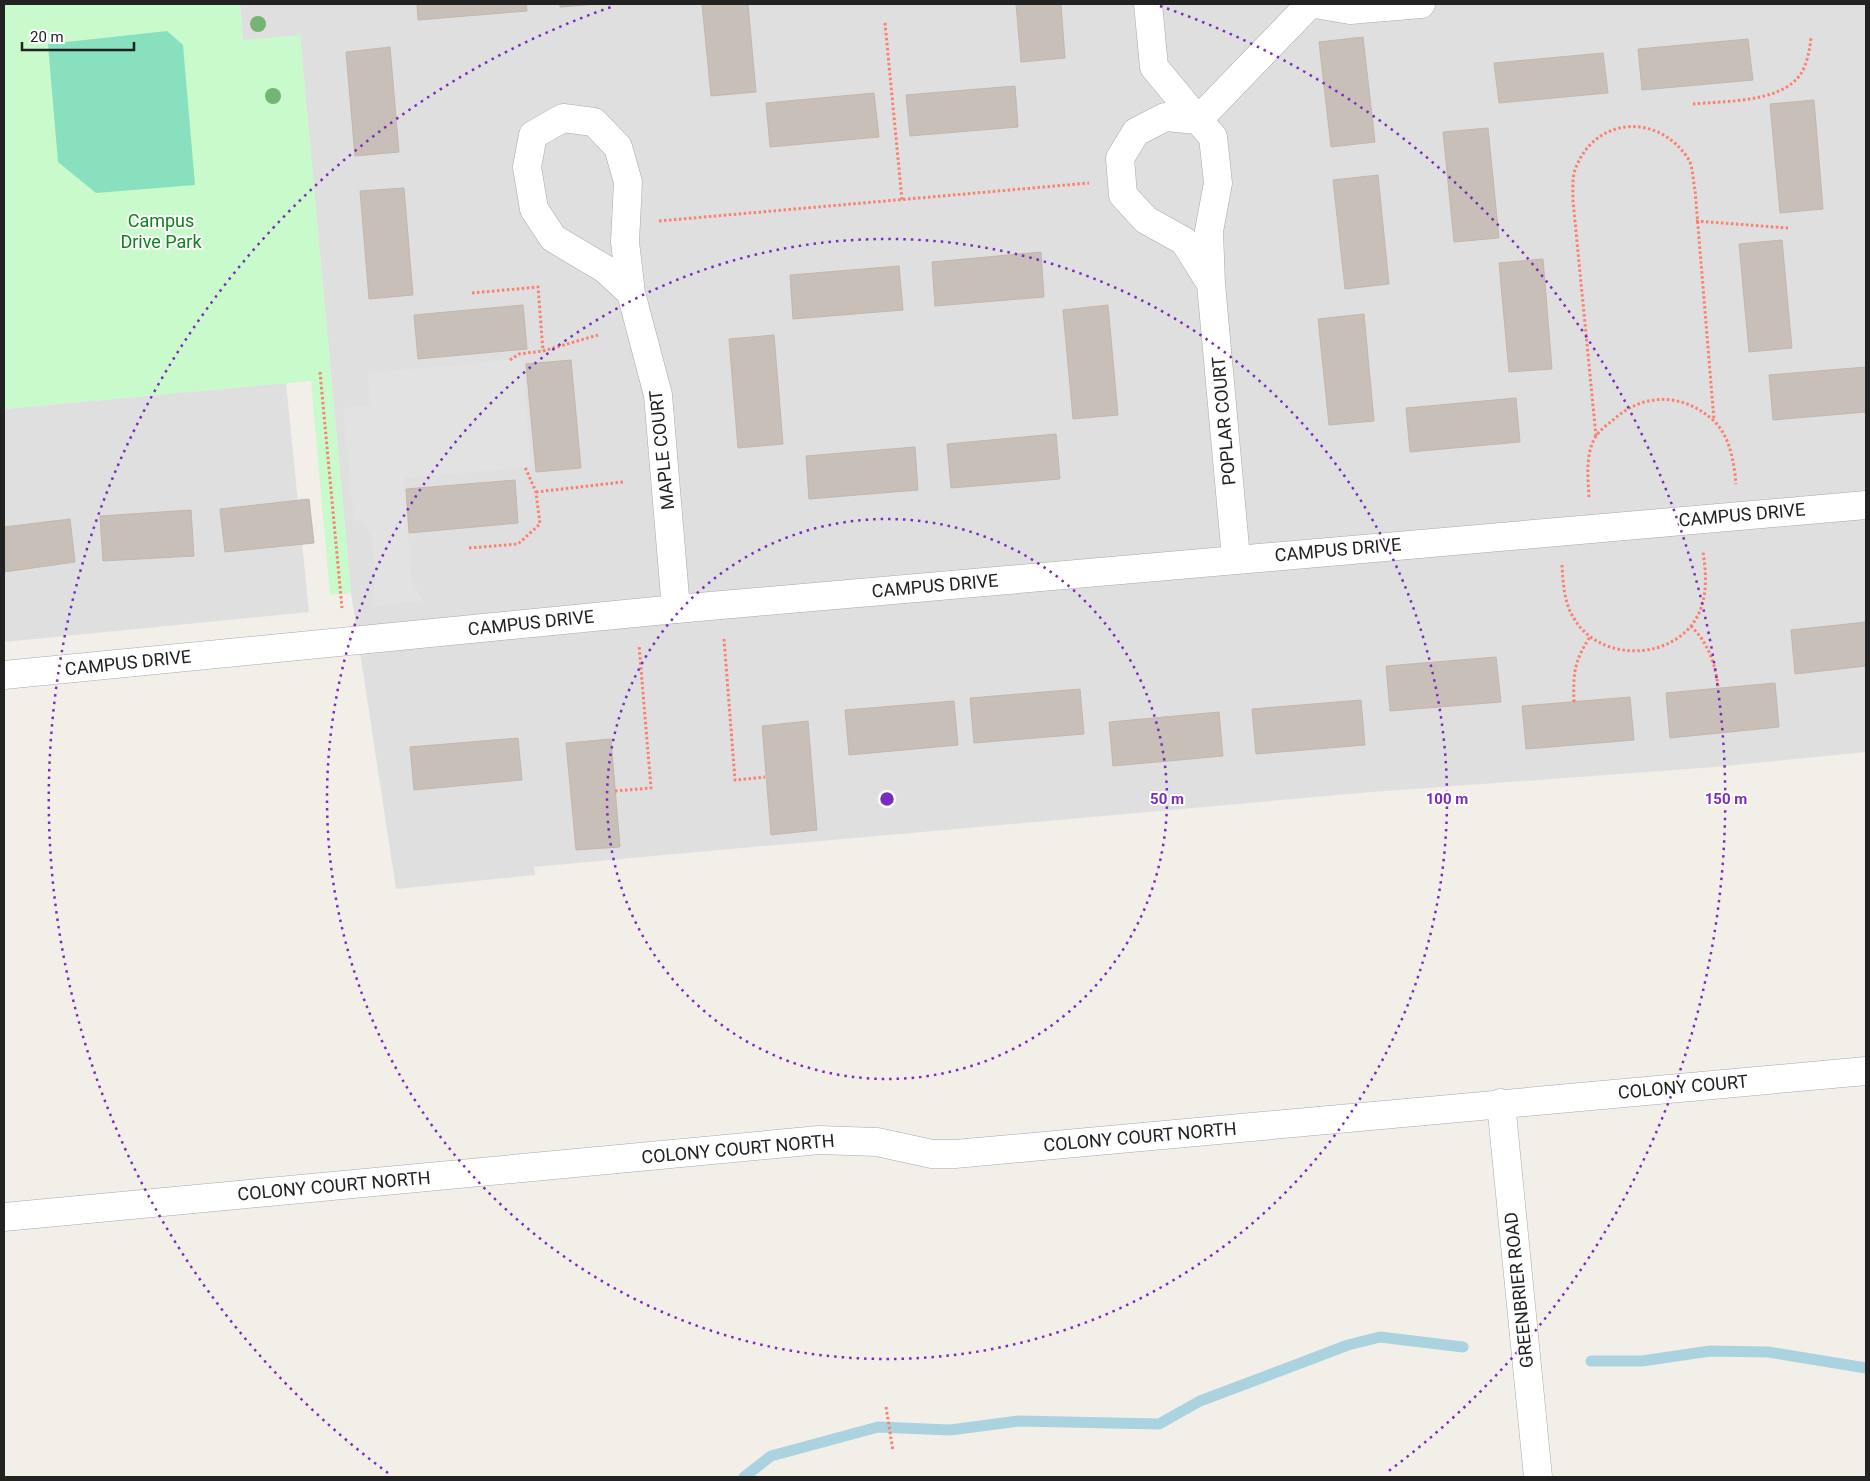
<svg xmlns="http://www.w3.org/2000/svg" width="1870" height="1481" viewBox="0 0 1870 1481" font-family="Roboto,sans-serif">
  <style>
    .residential { fill: #e0dfdf }
    .park { fill: #c8facc }
    .pitch { fill: #88e0be }
    .parking { fill: #e2e2e2 }
    .lines { fill: none; stroke-linecap: round; stroke-linejoin: round }
    .stream { stroke: #aad3df; stroke-width: 11 }
    .building { fill: #c7bfb8; stroke: #c4b6ab }
    .minor-casing { stroke: #a9a9a9; stroke-width: 29 }
    .path { stroke: #fa8072; stroke-width: 3; stroke-dasharray: 2.5 2.5; stroke-linecap: butt }
    .minor { stroke: #fff; stroke-width: 28 }
    .tree { fill: #74b475 }
    .ring { fill: none; stroke: #7b2cbf; stroke-width: 2.5; stroke-dasharray: 2.5 5 }
    .labels { text-anchor: middle; stroke-width: 4; stroke-linejoin: round; paint-order: stroke }
    .park-label { font-size: 18px; fill: #0c8416; stroke: #fff }
    .street-label { font-size: 18px; fill: #222; stroke: #fff }
    .centre { fill: #7b2cbf; stroke: #fff; stroke-width: 2.5 }
    .ring-label { font-size: 15px; text-anchor: middle; font-weight: bold; fill: #7b2cbf; stroke: #fff; stroke-width: 4; stroke-linejoin: round; paint-order: stroke }
  </style>
  <rect width="100%" height="100%" fill="#f2efe9"/>
  <g class="residential">
    <polygon points="240,4 1866,4 1866,752 1715,767 1372,792 664,855 534,867 535,875 396,889 351,593 300,36 243,40"/>
    <polygon points="286,383 309,612 4,642 4,409"/>
  </g>
  <polygon class="park" points="4,4 240,4 243,40 300,35 351,593 330,595 311,381 4,409"/>
  <polygon class="pitch" points="167,31 183,45 195,185 96,193 58,162 48,44"/>
  <polygon class="parking" points="522,359 531,467 403,478 412,582 423,601 372,606 375,586 372,537 363,521 354,521 343,408 366,406 370,402 368,373"/>
  <g class="lines">
    <g class="stream">
      <polyline points="1591,1361 1642,1361 1710,1351 1768,1352 1866,1368"/>
      <polyline points="744,1477 771,1456 878,1427 950,1430 1019,1421 1159,1424 1200,1401 1348,1345 1380,1337 1463,1347"/>
    </g>
  </g>
  <g class="building">
    <polygon points="417,4 526,4 527,11 418,20"/>
    <polygon points="560,4 597,4 560,7"/>
    <polygon points="702,4 748,4 756,92 711,96"/>
    <polygon points="1016,4 1061,4 1065,58 1021,62"/>
    <polygon points="1363,37 1375,142 1331,147 1319,42"/>
    <polygon points="1748,39 1753,80 1642,90 1638,49"/>
    <polygon points="390,47 399,152 355,156 346,52"/>
    <polygon points="1603,53 1608,93 1499,103 1494,63"/>
    <polygon points="1015,86 1018,127 910,136 906,95"/>
    <polygon points="874,93 879,137 770,147 766,103"/>
    <polygon points="1814,100 1823,209 1780,213 1770,104"/>
    <polygon points="1488,128 1499,238 1454,242 1443,132"/>
    <polygon points="1378,175 1389,284 1345,289 1333,180"/>
    <polygon points="404,188 413,295 369,299 360,191"/>
    <polygon points="1782,240 1792,348 1749,352 1739,244"/>
    <polygon points="1041,252 1044,297 935,306 932,262"/>
    <polygon points="1543,259 1552,369 1509,372 1499,263"/>
    <polygon points="899,266 903,310 793,319 790,275"/>
    <polygon points="523,305 527,349 418,359 414,315"/>
    <polygon points="1108,305 1118,415 1073,419 1063,310"/>
    <polygon points="1364,314 1374,421 1329,425 1318,319"/>
    <polygon points="774,335 783,444 738,448 729,339"/>
    <polygon points="571,360 581,468 536,472 526,364"/>
    <polygon points="1866,367 1866,412 1773,420 1769,375"/>
    <polygon points="1516,398 1520,442 1410,452 1406,408"/>
    <polygon points="1056,434 1060,479 951,488 947,444"/>
    <polygon points="915,447 918,490 809,499 806,456"/>
    <polygon points="515,480 518,523 409,533 406,489"/>
    <polygon points="309,499 314,543 225,552 220,509"/>
    <polygon points="191,510 194,556 103,561 100,516"/>
    <polygon points="70,519 75,562 4,572 4,527"/>
    <polygon points="1866,622 1866,666 1795,674 1791,630"/>
    <polygon points="1496,657 1501,702 1390,711 1386,666"/>
    <polygon points="1775,683 1779,727 1670,738 1666,693"/>
    <polygon points="1080,689 1084,734 974,743 970,698"/>
    <polygon points="1630,697 1634,740 1526,749 1522,706"/>
    <polygon points="1361,700 1365,745 1256,754 1252,709"/>
    <polygon points="954,701 958,745 849,755 845,710"/>
    <polygon points="1219,712 1223,756 1113,766 1109,722"/>
    <polygon points="808,721 817,830 771,835 762,726"/>
    <polygon points="518,738 522,780 414,790 410,747"/>
    <polygon points="611,739 620,847 576,850 566,743"/>
  </g>
  <g class="lines">
    <g class="minor-casing">
      <g id="minor">
        <polyline points="1148,4 1154,67 1198,120 1310,4"/>
        <polyline points="1315,4 1350,10 1421,4"/>
        <polyline points="1211,284 1184,241 1146,220 1123,195 1120,158 1136,132 1165,117 1198,120 1213,137 1218,183 1209,231 1211,284 1236,558"/>
        <polyline points="631,293 605,269 553,238 534,209 527,167 533,135 563,118 594,122 618,147 628,182 625,242 631,293 658,395 676,609"/>
        <polyline points="4,675 676,609 1866,505"/>
        <polyline points="1501,1103 1538,1477"/>
        <polyline points="4,1217 819,1140 877,1142 932,1154 955,1154 1866,1071"/>
      </g>
    </g>
    <g class="path">
      <polyline points="885,23 902,200"/>
      <path d="M1693,104C1724,101 1780,103 1800,75C1807,65 1810,49 1811,37"/>
      <polyline points="659,221 1089,183"/>
      <polyline points="1696,221 1788,228"/>
      <polyline points="472,293 538,287 543,351"/>
      <polyline points="510,360 519,354 543,351 598,335"/>
      <polyline points="320,372 342,608"/>
      <path d="M1596,436L1573,201C1573,191 1572,179 1575,170C1594,116 1659,112 1689,160C1693,168 1693,181 1695,190L1714,420"/>
      <polyline points="536,492 623,482"/>
      <path d="M1589,497C1588,478 1585,453 1596,436C1600,430 1607,425 1613,420C1643,393 1681,392 1713,420C1730,436 1734,462 1736,484"/>
      <polyline points="469,548 518,544 540,524 536,492 525,467"/>
      <path d="M1562,565C1563,583 1564,604 1575,620C1599,659 1662,661 1691,626C1708,605 1707,577 1703,552"/>
      <path d="M1691,626C1708,643 1716,664 1718,688"/>
      <polyline points="724,639 735,780 765,777"/>
      <path d="M1574,702C1573,674 1574,661 1590,637"/>
      <polyline points="615,791 651,788 639,645"/>
      <polyline points="886,1407 893,1451"/>
    </g>
    <use href="#minor" class="minor"/>
  </g>
  <g class="tree">
    <circle cx="258" cy="24" r="8"/>
    <circle cx="273" cy="96" r="8"/>
  </g>
  <g class="ring">
    <circle cx="887" cy="799" r="280"/>
    <circle cx="887" cy="799" r="560"/>
    <path d="M388 1473A839 839 0 0 1 614 6M1160 6A839 839 0 0 1 1386 1473"/>
  </g>
  <g class="labels">
    <g class="park-label">
      <text x="161" y="227">Campus<tspan x="161" dy="21">Drive Park</tspan></text>
    </g>
    <g class="street-label">
      <text transform="translate(1224 421) rotate(-95)" y="6">POPLAR COURT</text>
      <text transform="translate(662 450) rotate(-96)" y="6">MAPLE COURT</text>
      <text transform="translate(1742 515) rotate(-5)" y="6">CAMPUS DRIVE</text>
      <text transform="translate(1338 550) rotate(-5)" y="6">CAMPUS DRIVE</text>
      <text transform="translate(935 586) rotate(-5)" y="6">CAMPUS DRIVE</text>
      <text transform="translate(531 623) rotate(-6)" y="6">CAMPUS DRIVE</text>
      <text transform="translate(128 663) rotate(-6)" y="6">CAMPUS DRIVE</text>
      <text transform="translate(1683 1087) rotate(-5)" y="6">COLONY COURT</text>
      <text transform="translate(1140 1137) rotate(-5)" y="6">COLONY COURT NORTH</text>
      <text transform="translate(738 1149) rotate(-5)" y="6">COLONY COURT NORTH</text>
      <text transform="translate(334 1186) rotate(-5)" y="6">COLONY COURT NORTH</text>
      <text transform="translate(1519 1290) rotate(-96)" y="6">GREENBRIER ROAD</text>
    </g>
  </g>
  <circle cx="887" cy="799" r="8" class="centre"/>
  <g class="ring-label">
    <text x="1167" y="804">50 m</text>
    <text x="1447" y="804">100 m</text>
    <text x="1726" y="804">150 m</text>
  </g>
  <rect width="1870" height="1481" fill="none" stroke="#222222" stroke-width="10"/>
  <path d="M22 42v8h112v-8" fill="none" stroke="#222222" stroke-width="2.5"/>
  <text x="30" y="42" font-size="15" fill="#222222" stroke="#ffffff" stroke-width="4" paint-order="stroke">20 m</text>
</svg>
